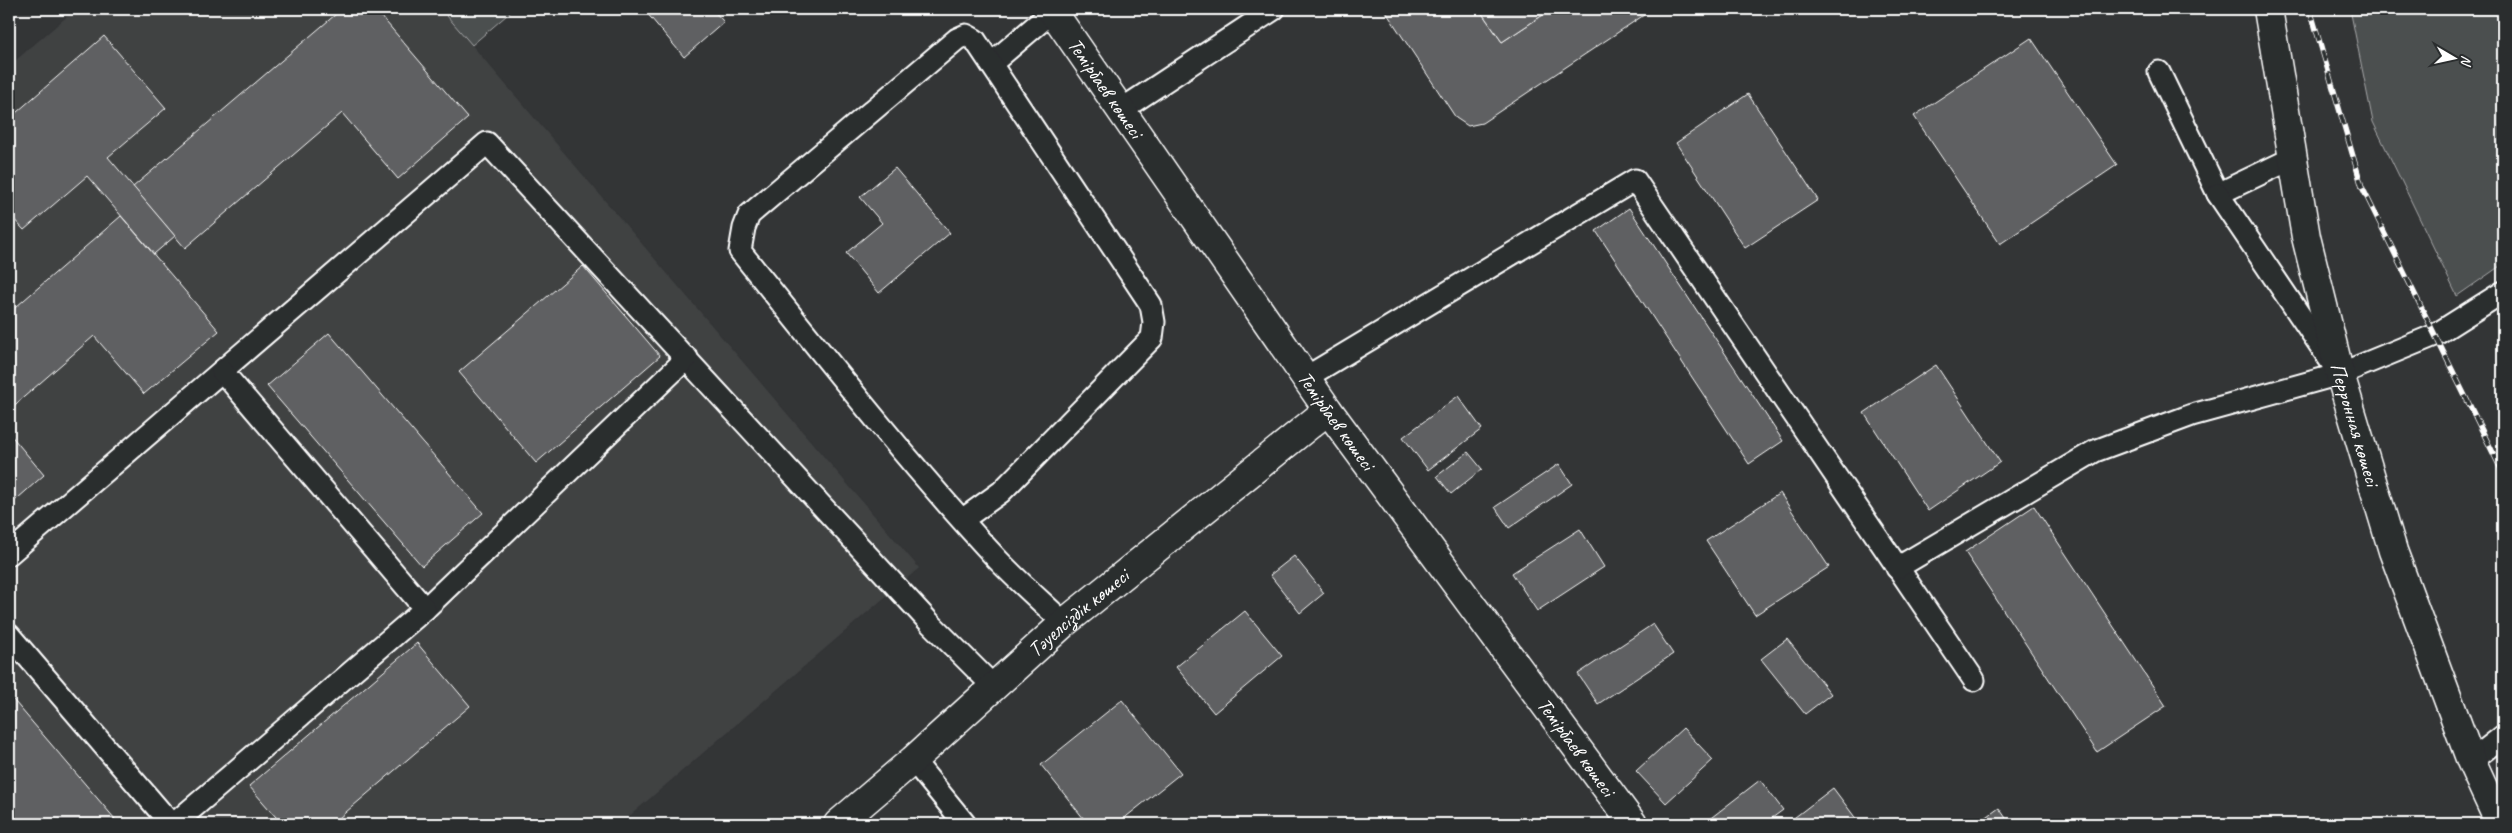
<svg xmlns="http://www.w3.org/2000/svg" width="2512" height="833" viewBox="0 0 2512 833" font-family="Caveat,sans-serif">
  <style>
    .built { fill: #404243 }
    .green { fill: #4c4f50; stroke: #a6a7a8 }
    .building { fill: #5f6162; stroke: #fff }
    .lines { fill: none; stroke-linecap: round; stroke-linejoin: round }
    .lane-casing { stroke: #fff; stroke-width: 25 }
    .secondary-casing { stroke: #fff; stroke-width: 31 }
    .lane { stroke: #2a2d2e; stroke-width: 21 }
    .secondary { stroke: #2a2d2e; stroke-width: 28 }
    .rail-casing { stroke: #fff; stroke-width: 5.5 }
    .rail { stroke: #2a2d2e; stroke-width: 4; stroke-dasharray: 11; stroke-linecap: butt }
    .labels { text-anchor: middle; stroke-width: 4; stroke-linejoin: round; paint-order: stroke }
    .street-label { font-size: 21px; fill: #fff; stroke: #2a2d2e }
  </style>
  <rect width="100%" height="100%" fill="#333536"/>
  <filter id="ink" filterUnits="userSpaceOnUse"><feTurbulence type="fractalNoise" baseFrequency=".02" numOctaves="2"/><feDisplacementMap in="SourceGraphic" scale="10" xChannelSelector="R" yChannelSelector="G"/><feConvolveMatrix kernelMatrix="1 2 1 2 8 2 1 2 1" color-interpolation-filters="sRGB"/></filter>
  <g filter="url(#ink)">
    <polygon class="built" points="76,9 441,9 919,568 620,824 9,824 9,66"/>
    <g class="green">
      <polygon points="441,9 514,9 472,45"/>
      <polygon points="2350,9 2503,9 2503,264 2457,296 2373,122"/>
    </g>
    <g class="building">
      <polygon points="342,9 375,9 468,118 398,179 342,113 185,248 133,187"/>
      <polygon points="650,9 712,9 724,22 684,57 646,12"/>
      <polygon points="1384,9 1479,9 1502,42 1552,9 1653,9 1482,123 1468,126 1456,118"/>
      <polygon points="1479,9 1552,9 1502,42"/>
      <polygon points="104,36 166,108 108,157 175,236 154,254 87,176 24,230 9,214 9,119"/>
      <polygon points="2031,38 2117,165 2000,244 1914,116"/>
      <polygon points="1748,94 1818,200 1745,248 1676,143"/>
      <polygon points="895,168 950,233 879,293 846,253 882,223 860,197"/>
      <polygon points="1629,208 1783,441 1749,464 1596,231"/>
      <polygon points="121,216 219,331 144,394 94,336 9,410 9,313"/>
      <polygon points="583,266 660,356 536,463 459,372"/>
      <polygon points="329,333 483,513 422,566 267,386"/>
      <polygon points="1936,365 2000,462 1928,511 1864,413"/>
      <polygon points="1458,396 1482,429 1428,470 1403,437"/>
      <polygon points="9,433 44,475 9,506"/>
      <polygon points="1468,452 1482,469 1451,494 1437,476"/>
      <polygon points="1559,464 1572,484 1509,528 1495,507"/>
      <polygon points="1780,493 1829,567 1755,615 1706,541"/>
      <polygon points="2034,506 2166,706 2097,752 1965,552"/>
      <polygon points="1580,529 1604,567 1537,611 1512,573"/>
      <polygon points="1294,556 1324,593 1300,613 1270,575"/>
      <polygon points="1245,611 1282,656 1214,713 1176,667"/>
      <polygon points="1653,624 1673,654 1598,704 1578,674"/>
      <polygon points="1787,639 1831,694 1805,714 1761,659"/>
      <polygon points="417,643 470,706 332,824 282,824 249,786"/>
      <polygon points="9,695 115,819 109,824 16,824 9,816"/>
      <polygon points="1122,700 1181,773 1117,824 1088,824 1041,765"/>
      <polygon points="1683,728 1713,760 1666,803 1636,771"/>
      <polygon points="1760,780 1783,810 1764,824 1703,824"/>
      <polygon points="1833,788 1860,824 1786,824"/>
      <polygon points="1999,808 2010,824 1977,824"/>
    </g>
    <g class="lines">
      <g class="lane-casing">
        <g id="lane">
          <polyline points="991,64 1053,11"/>
          <polyline points="2159,72 2218,194 2293,158"/>
          <polyline points="1121,110 1274,9"/>
          <polyline points="2218,194 2334,366"/>
          <polyline points="1305,378 1635,180 1974,680"/>
          <path d="M962,520L1001,492L1152,338L1154,322L1151,305L975,40L966,35L957,39L749,215L744,228L740,251C824,356 907,462 998,560C1019,582 1042,602 1064,623"/>
          <polyline points="9,554 487,143 929,622 994,687"/>
          <polyline points="1897,568 2095,451 2192,415 2340,374 2435,335 2503,292"/>
          <polyline points="425,609 687,358"/>
          <polyline points="9,635 171,824"/>
          <polyline points="913,760 965,824"/>
          <polyline points="2471,761 2503,736"/>
          <polyline points="174,824 425,609 222,371"/>
        </g>
      </g>
      <g class="secondary-casing">
        <g id="secondary">
          <path id="s1" d="M1051,9L1328,410L1633,824"/>
          <path id="s2" d="M2268,9L2306,237L2340,374L2393,551L2471,761L2500,824"/>
          <path id="s3" d="M838,824L913,760L1064,623L1328,410"/>
        </g>
      </g>
      <use href="#lane" class="lane"/>
      <use href="#secondary" class="secondary"/>
      <g class="rail-casing">
        <polyline id="rail" points="2310,9 2362,187 2503,473"/>
      </g>
      <use href="#rail" class="rail"/>
    </g>
  </g>
  <g class="labels">
    <g class="street-label">
      <text dy="7" stroke="none"><textPath href="#s1" startOffset="96">Темірбаев көшесі</textPath></text>
      <text dy="7" stroke="none"><textPath href="#s1" startOffset="501">Темірбаев көшесі</textPath></text>
      <text dy="7" stroke="none"><textPath href="#s2" startOffset="425">Перронная көшесі</textPath></text>
      <text dy="7" stroke="none"><textPath href="#s3" startOffset="320">Тәуелсіздік көшесі</textPath></text>
      <text dy="7" stroke="none"><textPath href="#s1" startOffset="906">Темірбаев көшесі</textPath></text>
    </g>
  </g>
  <rect width="2512" height="833" fill="none" stroke="#2a2d2e" stroke-width="30"/>
  <rect x="15" y="15" width="2482" height="803" fill="none" stroke="#fff" stroke-width="2" filter="url(#ink)"/>
  <g transform="translate(2454 58) rotate(99)" stroke="#2a2d2e" stroke-width="4" paint-order="stroke">
  <path d="M0-4L9 19L0 12L-9 19Z" fill="#ffffff"/>
  <text y="-8" font-size="14" font-weight="bold" text-anchor="middle" fill="#ffffff">N</text>
  </g>
</svg>
